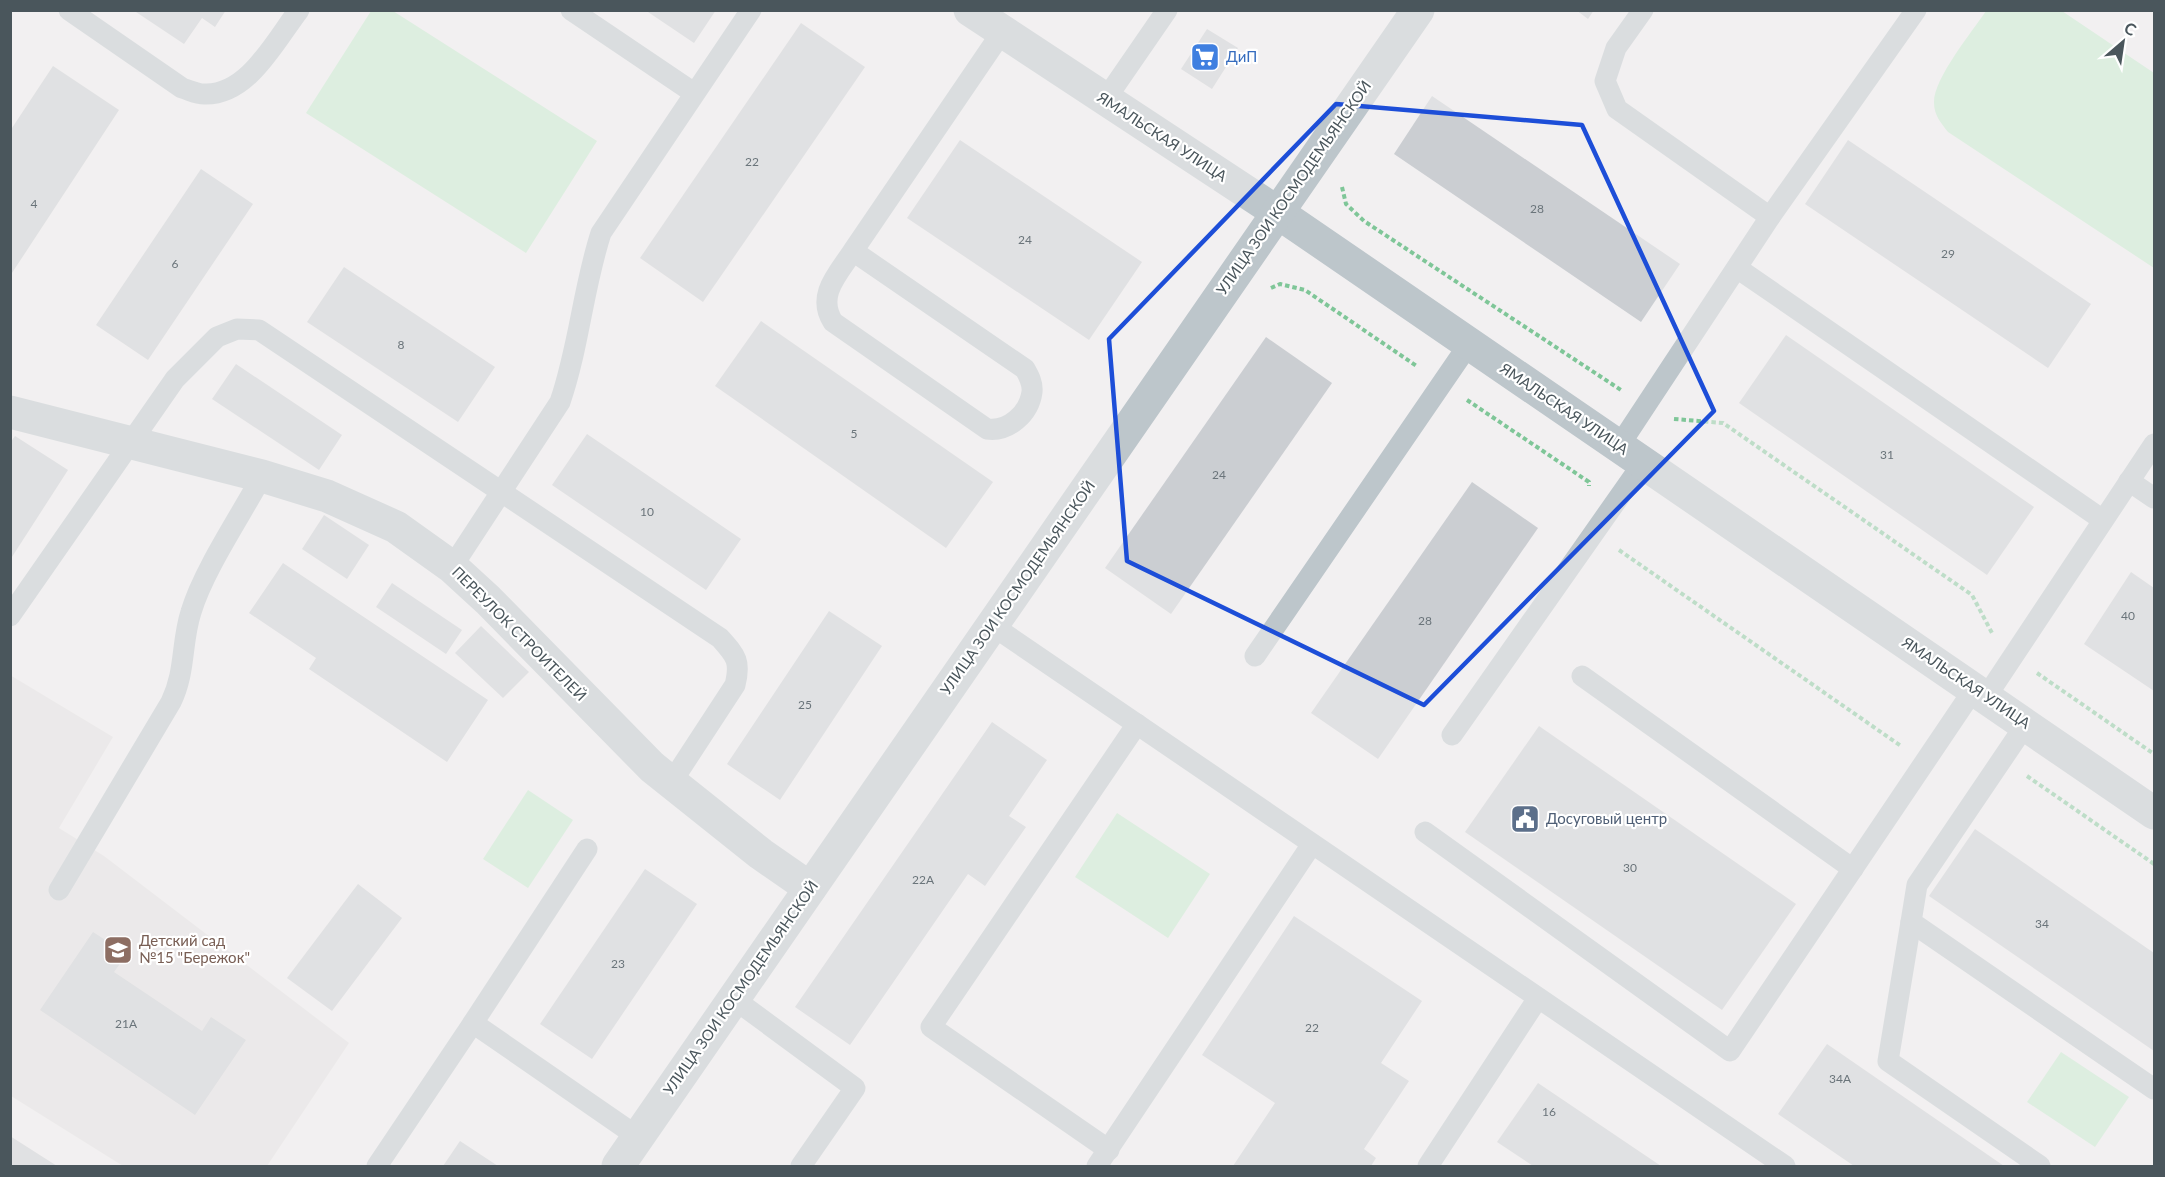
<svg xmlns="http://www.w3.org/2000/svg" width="2165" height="1177" viewBox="0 0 2165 1177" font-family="Lato,sans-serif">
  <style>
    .education { fill: #e3e1e2 }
    .green { fill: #c4ebcd }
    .building { fill: #cbced2 }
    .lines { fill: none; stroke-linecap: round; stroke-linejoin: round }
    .path { stroke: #7fc698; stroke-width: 4; stroke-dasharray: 4.5 3; stroke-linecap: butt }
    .service { stroke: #bdc6cb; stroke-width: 21 }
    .minor { stroke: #bdc6cb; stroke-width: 33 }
    .tertiary { stroke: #bdc6cb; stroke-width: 33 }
    .marked { fill: none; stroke: #1d4ed8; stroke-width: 4.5; stroke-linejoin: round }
    .labels { text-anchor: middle; stroke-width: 4.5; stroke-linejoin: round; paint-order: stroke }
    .number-label { font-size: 12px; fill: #6a747a }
    .shop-label { font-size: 15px; fill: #366cbe; stroke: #fff; text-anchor: start }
    .street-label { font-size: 15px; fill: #4a565c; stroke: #fff }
    .service-label { font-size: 15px; fill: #4e5e75; stroke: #fff; text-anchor: start }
    .education-label { font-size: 15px; fill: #785e54; stroke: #fff; text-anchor: start }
  </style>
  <rect width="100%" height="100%" fill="#f2f0f1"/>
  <polygon class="education" points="10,675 113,737 59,828 104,856 349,1043 267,1166 123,1166 11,1096"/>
  <g class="green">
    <polygon points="371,11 393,11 597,141 526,253 306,113"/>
    <path d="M1986,11H2062L2154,73V268L1948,132C1941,123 1934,115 1934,103C1933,79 1972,32 1986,11Z"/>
    <polygon points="528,790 573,820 528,888 483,859"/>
    <polygon points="1117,813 1210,874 1168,938 1075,877"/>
    <polygon points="2061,1052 2129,1097 2095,1147 2027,1102"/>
  </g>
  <g class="building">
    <polygon points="133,10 226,10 215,27 202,18 184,44"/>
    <polygon points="645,10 716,10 694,43"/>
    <polygon points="1576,10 1594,10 1588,19"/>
    <polygon points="801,23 865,67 703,302 640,258"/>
    <polygon points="1207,29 1238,48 1212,89 1181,69"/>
    <polygon points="53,66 119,110 10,276 10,131"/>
    <polygon points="1432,96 1680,264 1641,322 1394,154"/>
    <polygon points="960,140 1142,262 1089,340 907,218"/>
    <polygon points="1848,140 2091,304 2048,368 1805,204"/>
    <polygon points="201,169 253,204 148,360 96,325"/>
    <polygon points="344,267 495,367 458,422 307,322"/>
    <polygon points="761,321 993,482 946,548 715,386"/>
    <polygon points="1786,335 2034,507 1987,575 1739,403"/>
    <polygon points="1266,337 1332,383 1171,614 1105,568"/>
    <polygon points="236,364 342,435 319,470 212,399"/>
    <polygon points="587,434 741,539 706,590 552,485"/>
    <polygon points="15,436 68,470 10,560 10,443"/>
    <polygon points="1472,482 1538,528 1378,759 1311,713"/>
    <polygon points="324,515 369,545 347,579 302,549"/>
    <polygon points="283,563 488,700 447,762 309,669 316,658 249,613"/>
    <polygon points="2131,572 2154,588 2154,691 2084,644"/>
    <polygon points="392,583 462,630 446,654 376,607"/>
    <polygon points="829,611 882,646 780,800 727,764"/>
    <polygon points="481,626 529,672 503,698 455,653"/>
    <polygon points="992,722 1047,760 1009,816 1026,827 985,886 968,874 850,1045 795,1007"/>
    <polygon points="1539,726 1796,904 1722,1010 1465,832"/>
    <polygon points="1975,829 2154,953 2154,1051 1929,896"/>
    <polygon points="645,869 697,904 592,1059 540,1024"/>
    <polygon points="358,884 402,918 332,1011 287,978"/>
    <polygon points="1294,916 1422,1001 1381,1063 1409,1081 1364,1149 1376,1158 1371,1166 1233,1166 1275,1103 1202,1055"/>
    <polygon points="93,932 127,954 114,972 202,1031 211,1017 246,1040 195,1115 40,1010"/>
    <polygon points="1827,1044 2004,1166 1854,1166 1778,1114"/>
    <polygon points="1538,1083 1661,1166 1533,1166 1497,1142"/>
    <polygon points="10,1136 57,1166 10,1166"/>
    <polygon points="460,1141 498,1166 443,1166"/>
  </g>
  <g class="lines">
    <g class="path">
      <polyline points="1342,187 1346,204 1364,221 1621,390"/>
      <polyline points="1271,288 1280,284 1305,290 1418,367"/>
      <polyline points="1467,400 1589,482 1589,486"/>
      <polyline points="1674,419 1723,423 1972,595 1992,633"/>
      <polyline points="1619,550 1901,746"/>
      <polyline points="2037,673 2154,754"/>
      <polyline points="2027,776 2154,864"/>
    </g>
    <g class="service">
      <path d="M69,10L182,88C189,90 197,94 204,94C248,96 275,41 299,10"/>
      <polyline points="571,10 694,93"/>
      <polyline points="1105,100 1167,10"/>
      <polyline points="1770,217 1916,10"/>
      <path d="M853,251C838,274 816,295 833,322L987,429C1008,432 1029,414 1032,392C1033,383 1029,376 1025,369L853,251L1002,32"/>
      <polyline points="1737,268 2103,520"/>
      <polyline points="1619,446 1770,217 1617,109 1605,81 1616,48 1643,10"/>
      <polyline points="2129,481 2154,498"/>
      <path d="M452,567L560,402C579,347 583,288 601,233L751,10"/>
      <path d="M10,616L175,379L217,337L237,329L259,330L720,638C736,656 741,661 735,685L671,783"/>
      <polyline points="993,626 1785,1166"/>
      <polyline points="1255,656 1469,344"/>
      <polyline points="1582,676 1853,869"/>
      <polyline points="1986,697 2154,444"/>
      <polyline points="2026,724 1917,885 1911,922 2154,1089"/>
      <polyline points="1452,735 1643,463"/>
      <polyline points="1425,832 1730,1051 1974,689"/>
      <path d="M59,890L171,702C186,671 181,643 191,612C203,571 241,515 262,476"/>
      <polyline points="1911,922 1888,1061 2040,1166"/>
      <polyline points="734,999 855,1088 801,1166"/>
      <polyline points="473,1023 587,849"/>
      <polyline points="1109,1150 931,1027 1137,724"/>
      <polyline points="377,1166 473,1023 638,1137"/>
      <polyline points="1097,1166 1312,844"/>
      <polyline points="1428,1166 1538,998"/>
    </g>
    <polyline class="minor" points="10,412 262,476 327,496 396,527 452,567 488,600 652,767 761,854 810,888"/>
    <g class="tertiary">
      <polyline points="970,10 1277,212 2154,813"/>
      <polyline points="618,1166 1418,10"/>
    </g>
  </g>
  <path d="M0 0H2165V1177H0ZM1336,104L1582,125L1714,411L1424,705L1127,561L1109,339Z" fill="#f2f0f1" fill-opacity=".55" fill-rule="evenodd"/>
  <path class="marked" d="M1336,104L1582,125L1714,411L1424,705L1127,561L1109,339Z"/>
  <defs>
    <g id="supermarket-square" transform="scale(1.5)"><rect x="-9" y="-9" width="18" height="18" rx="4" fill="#3f7fe0" stroke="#fff"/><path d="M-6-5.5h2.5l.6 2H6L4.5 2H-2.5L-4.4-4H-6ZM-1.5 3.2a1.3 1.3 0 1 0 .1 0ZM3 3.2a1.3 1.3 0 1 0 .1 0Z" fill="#fff"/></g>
    <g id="civic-square" transform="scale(1.5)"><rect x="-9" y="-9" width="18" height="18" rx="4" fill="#5c6f8a" stroke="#fff"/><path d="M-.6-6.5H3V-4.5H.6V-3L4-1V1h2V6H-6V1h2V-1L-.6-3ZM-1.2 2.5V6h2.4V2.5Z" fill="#fff"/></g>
    <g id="school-square" transform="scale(1.5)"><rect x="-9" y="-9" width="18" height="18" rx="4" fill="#8d6e63" stroke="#fff"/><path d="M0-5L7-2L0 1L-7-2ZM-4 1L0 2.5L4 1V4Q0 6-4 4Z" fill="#fff"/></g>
  </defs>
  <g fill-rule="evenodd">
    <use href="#supermarket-square" x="1205" y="57"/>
    <use href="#civic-square" x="1525" y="819"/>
    <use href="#school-square" x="118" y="950"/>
  </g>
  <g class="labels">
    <g class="number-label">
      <text x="752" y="166">22</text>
      <text x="34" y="208">4</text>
      <text x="1537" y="213">28</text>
      <text x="1025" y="244">24</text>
      <text x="1948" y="258">29</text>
      <text x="175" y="268">6</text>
      <text x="401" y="349">8</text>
      <text x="854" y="438">5</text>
      <text x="1887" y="459">31</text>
      <text x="1219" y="479">24</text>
      <text x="647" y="516">10</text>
      <text x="2128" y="620">40</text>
      <text x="1425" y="625">28</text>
      <text x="805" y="709">25</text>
      <text x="1630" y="872">30</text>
      <text x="923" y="884">22А</text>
      <text x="2042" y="928">34</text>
      <text x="618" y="968">23</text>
      <text x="126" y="1028">21А</text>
      <text x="1312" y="1032">22</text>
      <text x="1840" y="1083">34А</text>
      <text x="1549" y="1116">16</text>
    </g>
    <g class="shop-label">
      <text x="1226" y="62">ДиП</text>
    </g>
    <g class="street-label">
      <text transform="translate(1162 137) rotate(33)" y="5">ЯМАЛЬСКАЯ УЛИЦА</text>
      <text transform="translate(1294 188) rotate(-55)" y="5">УЛИЦА ЗОИ КОСМОДЕМЬЯНСКОЙ</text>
      <text transform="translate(1564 409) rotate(34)" y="5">ЯМАЛЬСКАЯ УЛИЦА</text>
      <text transform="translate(1018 588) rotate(-55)" y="5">УЛИЦА ЗОИ КОСМОДЕМЬЯНСКОЙ</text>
      <text transform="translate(519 634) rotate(45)" y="5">ПЕРЕУЛОК СТРОИТЕЛЕЙ</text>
      <text transform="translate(1966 683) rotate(34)" y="5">ЯМАЛЬСКАЯ УЛИЦА</text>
      <text transform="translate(741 988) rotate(-55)" y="5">УЛИЦА ЗОИ КОСМОДЕМЬЯНСКОЙ</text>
    </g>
    <g class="service-label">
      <text x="1546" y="824">Досуговый центр</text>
    </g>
    <g class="education-label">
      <text x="139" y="946">Детский сад<tspan x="139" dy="17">№15 "Бережок"</tspan></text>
    </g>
  </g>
  <rect width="2165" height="1177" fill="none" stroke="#4a565c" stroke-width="24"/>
  <g transform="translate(2123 42) rotate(29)" stroke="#ffffff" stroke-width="4.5" paint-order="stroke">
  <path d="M0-4.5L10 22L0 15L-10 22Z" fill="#4a565c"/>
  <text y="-9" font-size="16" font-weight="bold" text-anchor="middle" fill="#4a565c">С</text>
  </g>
</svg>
